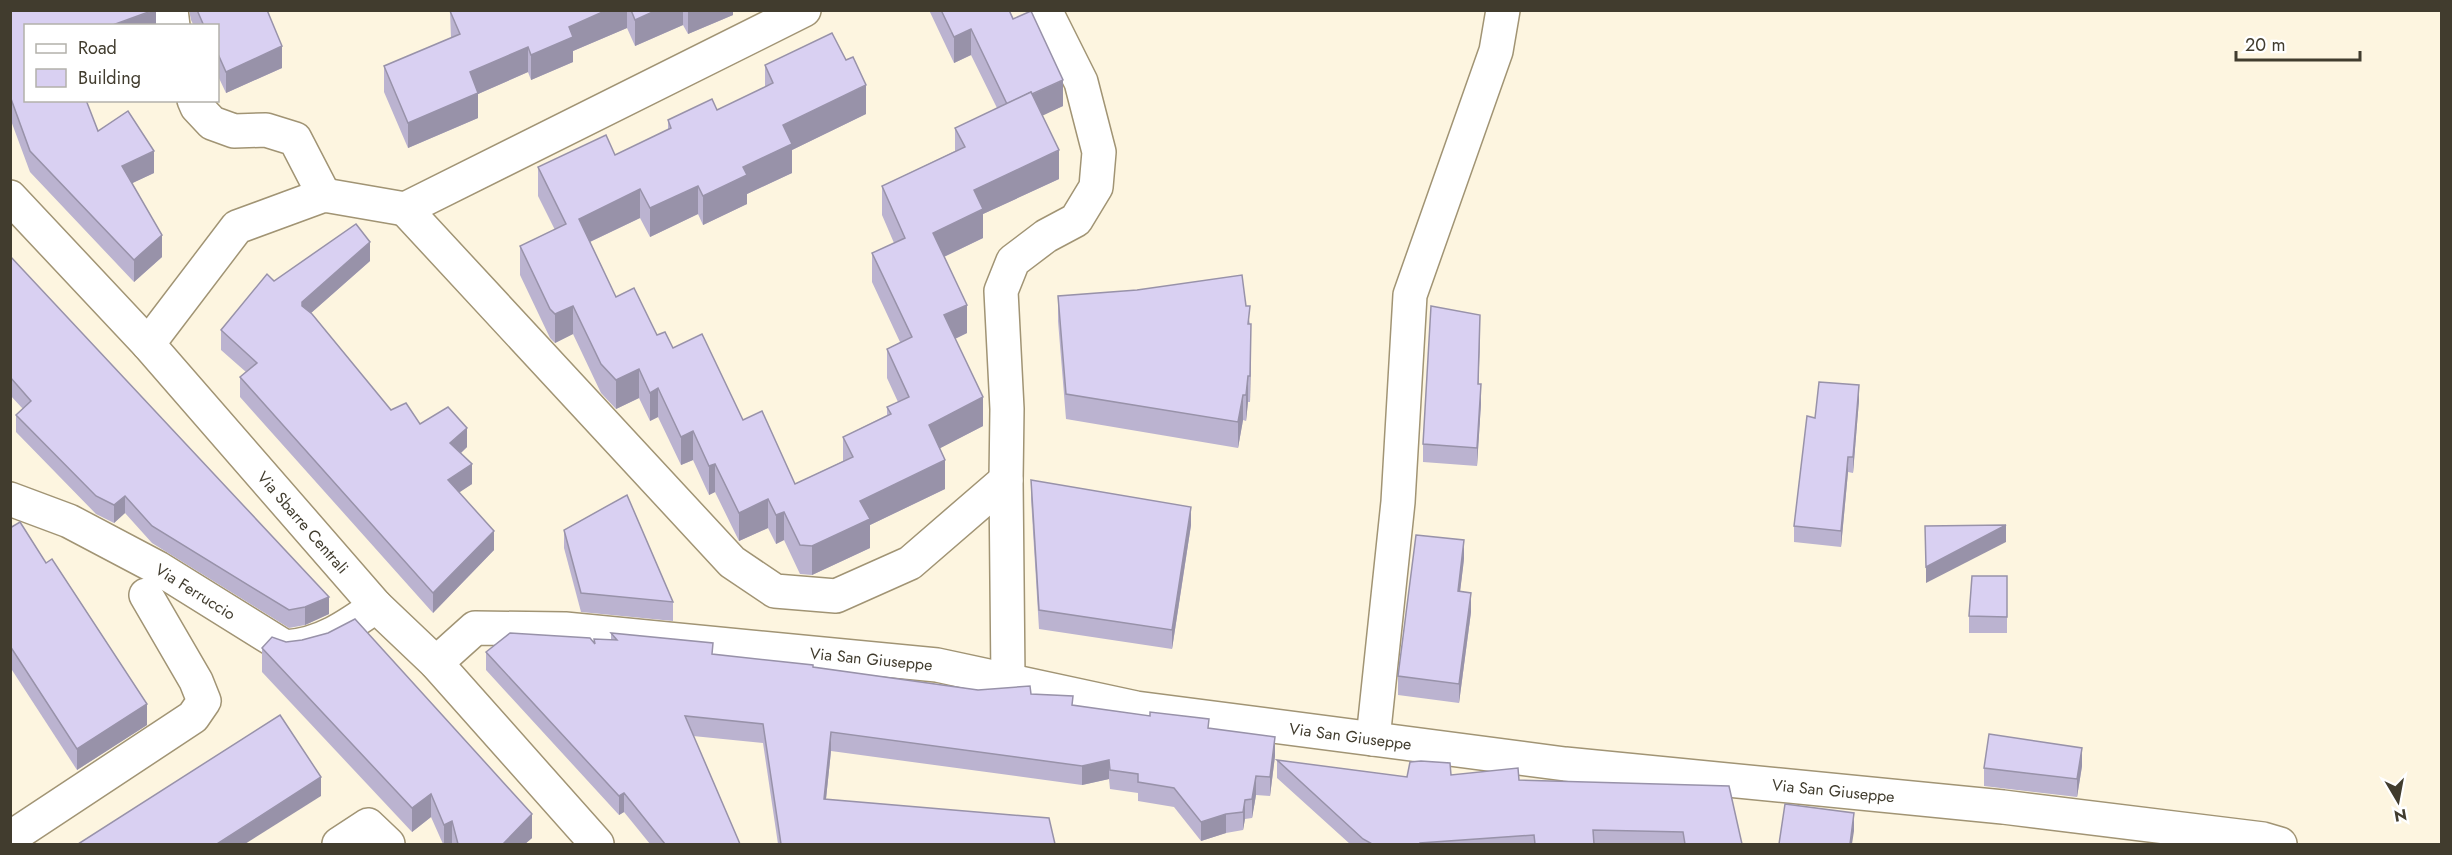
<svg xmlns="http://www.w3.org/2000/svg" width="2452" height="855" viewBox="0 0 2452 855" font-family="Jost,sans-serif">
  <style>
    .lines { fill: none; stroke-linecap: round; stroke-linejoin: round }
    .minor-casing { stroke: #a19474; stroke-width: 36 }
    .minor { stroke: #fff; stroke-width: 33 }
    .wall { fill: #bbb3d0 }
    .shaded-wall { fill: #9892a9 }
    .building { fill: #d9d0f2; stroke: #9892a9; stroke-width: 1.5 }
    .labels { text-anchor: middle; stroke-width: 5; stroke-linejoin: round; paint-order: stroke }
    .street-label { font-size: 16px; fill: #413c2e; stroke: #fff }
  </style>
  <rect width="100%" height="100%" fill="#fdf5e0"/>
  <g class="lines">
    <g class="minor-casing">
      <g id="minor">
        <polyline points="171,10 173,26"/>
        <polyline points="804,10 405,209 732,562 775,591 836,596 910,563 1006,480"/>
        <polyline points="194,100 197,107 212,123 234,131 266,130 295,139 324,195"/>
        <path id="s1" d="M10,197L148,344L376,606L436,663L597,844"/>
        <polyline points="148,344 237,227 324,195 405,209"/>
        <path id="s2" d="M10,499L69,521L158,568L285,647C321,645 348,626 376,606"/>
        <path id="s3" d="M436,663L475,628L565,629L937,665L1136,708L1565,764L2003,807L2263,839L2280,844"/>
        <polyline points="1008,680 1006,480 1007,409 1001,291 1013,261 1046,236 1076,220 1096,187 1099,152 1081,82 1045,10"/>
        <polyline points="1373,739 1398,502 1410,295 1496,51 1503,10"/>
        <polyline points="10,838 193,717 204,701 196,681 146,595"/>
        <polyline points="339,844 368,825 388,844"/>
      </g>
    </g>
    <use href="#minor" class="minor"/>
  </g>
  <g class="wall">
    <polygon points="10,10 156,10 156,26 26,26 98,131 154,173 132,183 162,257 134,282 30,172 10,118"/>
    <polygon points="189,10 267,10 282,68 226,93 218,76 218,26 194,26 191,20"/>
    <polygon points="733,10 733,15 688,34 683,25 635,46 627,28 573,51 573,62 531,80 528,72 478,94 478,118 408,148 384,92 384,66 451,38 450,11 451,10"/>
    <polygon points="929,10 1009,10 1063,106 1042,115 1059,179 983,214 983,238 944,257 967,333 955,339 983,426 940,448 945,489 870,525 870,548 812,575 800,574 784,540 776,544 768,528 739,541 715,492 709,495 693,460 681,465 658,417 650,421 639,398 616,409 601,393 573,334 555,343 550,338 520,275 520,246 555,230 538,196 538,167 615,155 668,130 668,120 717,110 765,87 765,65 866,114 792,150 792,173 747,194 747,204 703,225 698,214 650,237 640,218 590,242 616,297 657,335 673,348 743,420 795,484 843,461 843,437 887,415 887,407 898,402 887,378 887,349 900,342 872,282 872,253 894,243 882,215 882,186 955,151 955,128 997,108 971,55 954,63"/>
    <polygon points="2442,10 2442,31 2440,31 2440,12"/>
    <polygon points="10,256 329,614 305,625 289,628 152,543 125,513 114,523 96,514 16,432 16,415 23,409 10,395"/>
    <polygon points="370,261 311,313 391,410 420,424 467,447 461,453 472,484 459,492 494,550 433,613 240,397 240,377 246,372 221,350 221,330 274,281"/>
    <polygon points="1058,296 1246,306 1250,324 1251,350 1250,402 1248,402 1246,421 1243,420 1238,448 1066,419 1058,321"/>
    <polygon points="1480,334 1478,384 1481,403 1477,466 1423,462 1423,444"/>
    <polygon points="1859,400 1853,473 1848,472 1841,547 1794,542 1794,526 1815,418"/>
    <polygon points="1031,480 1191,525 1172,649 1039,629 1031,499"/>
    <polygon points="10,528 147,725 77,770 10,667"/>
    <polygon points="564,530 673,602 673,621 581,612 564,548"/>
    <polygon points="1464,559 1460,591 1471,612 1459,703 1398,695 1398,676"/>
    <polygon points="2007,576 2007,633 1969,633 1969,616"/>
    <polygon points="611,633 713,655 813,667 978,690 1031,694 1073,705 1209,728 1275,756 1270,796 1256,795 1252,818 1245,819 1243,830 1226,833 1201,841 1174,807 1138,801 1138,793 1110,789 1109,779 1082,785 831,751 826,799 1055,844 778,844 763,743 693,736 740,844 650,844 624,812 619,815 486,670 486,652 594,642 594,639 611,640"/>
    <polygon points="262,648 532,838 525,844 443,844 431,817 412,832 262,672"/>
    <polygon points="1277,760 1407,777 1451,775 1519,780 1742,844 1350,844 1277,778"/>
    <polygon points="2082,766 2077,797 1984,786 1984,768"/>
  </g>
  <g class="shaded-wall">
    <polygon points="156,10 156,26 110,26 153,11"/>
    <polygon points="607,10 627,10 627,28 573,51 573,62 531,80 531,55 569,27"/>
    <polygon points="657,10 683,10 683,25 635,46 635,20"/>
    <polygon points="688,10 733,10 733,15 688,34"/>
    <polygon points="971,29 971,55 954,63 954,37"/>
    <polygon points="282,46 282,68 226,93 226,72"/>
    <polygon points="528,47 528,72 478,94 478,118 408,148 408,123 470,72"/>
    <polygon points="1063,80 1063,106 1008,132 1008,106"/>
    <polygon points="866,85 866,114 792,150 792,173 747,194 747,204 703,225 703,196 743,167 783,125"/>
    <polygon points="1059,150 1059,179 983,214 983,238 933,262 933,233 974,190"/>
    <polygon points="154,151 154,173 122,188 122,166"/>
    <polygon points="698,186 698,214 650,237 650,208"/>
    <polygon points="640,189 640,218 579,247 579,219"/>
    <polygon points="162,235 162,257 134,282 134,260"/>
    <polygon points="370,242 370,261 302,321 302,302"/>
    <polygon points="967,305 967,333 944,344 944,315"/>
    <polygon points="573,306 573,334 555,343 555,314"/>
    <polygon points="1480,315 1480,334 1478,402 1478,384"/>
    <polygon points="1251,324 1251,350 1250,402 1250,376"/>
    <polygon points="639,369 639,398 616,409 616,380"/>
    <polygon points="1248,376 1248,402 1246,421 1246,395"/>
    <polygon points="1481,384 1481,403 1477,466 1477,448"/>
    <polygon points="1859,385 1859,400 1853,473 1853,457"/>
    <polygon points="658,388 658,417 650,421 650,393"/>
    <polygon points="1243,395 1243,420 1238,448 1238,422"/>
    <polygon points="983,397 983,426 929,454 929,425"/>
    <polygon points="467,428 467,447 450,463 450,443"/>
    <polygon points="693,431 693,460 681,465 681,437"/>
    <polygon points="1848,457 1848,472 1841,547 1841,531"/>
    <polygon points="945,460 945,489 870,525 870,548 812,575 812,546 860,501"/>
    <polygon points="472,464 472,484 448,500 448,480"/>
    <polygon points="715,464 715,492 709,495 709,466"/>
    <polygon points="125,496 125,513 114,523 114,505"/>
    <polygon points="768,499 768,528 739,541 739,513"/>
    <polygon points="1191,507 1191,525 1172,649 1172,630"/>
    <polygon points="784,512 784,540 776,544 776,515"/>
    <polygon points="2006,525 2006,542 1926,583 1926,567"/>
    <polygon points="494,531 494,550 433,613 433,593"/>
    <polygon points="1464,540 1464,559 1458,609 1458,591"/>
    <polygon points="1471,593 1471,612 1459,703 1459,684"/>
    <polygon points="329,597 329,614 305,625 305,607"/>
    <polygon points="147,704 147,725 77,770 77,749"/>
    <polygon points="831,732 831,751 824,818 824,799"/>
    <polygon points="1275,737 1275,756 1270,796 1270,777"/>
    <polygon points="2082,748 2082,766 2077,797 2077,779"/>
    <polygon points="1109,760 1109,779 1082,785 1082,766"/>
    <polygon points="1256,776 1256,795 1252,818 1252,799"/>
    <polygon points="321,777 321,796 245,844 217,844"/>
    <polygon points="624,793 624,812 619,815 619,796"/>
    <polygon points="431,794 431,817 412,832 412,808"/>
    <polygon points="1245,800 1245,819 1243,830 1243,812"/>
    <polygon points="1854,813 1854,831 1852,844 1850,844"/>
    <polygon points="532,814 532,838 525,844 503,844"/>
    <polygon points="1226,814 1226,833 1201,841 1201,822"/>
    <polygon points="452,821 452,844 444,844 444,825"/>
  </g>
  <g class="building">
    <polygon points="10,10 154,10 110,26 26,26 26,100 86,100 98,131 128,111 154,151 122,166 162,235 134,260 30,151 10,96"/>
    <polygon points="197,10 267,10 282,46 226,72 218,54 218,26 204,26"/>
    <polygon points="451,10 607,10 569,27 573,37 531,55 528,47 470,72 478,93 408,123 384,66 460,34 450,11"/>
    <polygon points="631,10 657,10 635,20"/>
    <polygon points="941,10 1009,10 1013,19 1031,11 1063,80 1032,94 1031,92 1007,104 971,29 954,37"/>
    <polygon points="832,33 846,60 853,57 866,85 783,125 792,144 743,167 747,175 703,196 698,186 650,208 640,189 579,219 616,297 634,288 657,335 665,332 673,348 702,334 743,420 762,411 795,484 853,457 843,437 891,414 887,407 909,397 887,349 912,337 872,253 905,238 882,186 965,147 955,128 1031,92 1059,150 974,190 983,209 933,233 967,305 944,315 983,397 929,425 945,460 860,501 870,519 812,546 800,545 784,512 776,515 768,499 739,513 715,464 709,466 693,431 681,437 658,388 650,393 639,369 616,380 601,364 573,306 555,314 550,309 520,246 566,224 538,167 606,135 615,155 671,128 668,120 712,99 717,110 773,83 765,65"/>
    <polygon points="356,224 370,242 302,302 302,306 312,314 391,410 406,403 420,424 448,407 467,428 450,443 472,464 448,480 494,531 433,593 240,377 257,363 221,330 267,274 274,281"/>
    <polygon points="10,256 329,597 305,607 289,610 152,526 125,496 114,505 96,496 16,415 31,401 10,377"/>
    <polygon points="1242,275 1246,306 1250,306 1248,324 1251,324 1250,376 1248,376 1246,395 1243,395 1238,422 1066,394 1058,296 1137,290"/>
    <polygon points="1431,306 1480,315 1478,384 1481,384 1477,448 1423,444"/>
    <polygon points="1819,382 1859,385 1853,457 1848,457 1841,531 1794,526 1807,416 1815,418"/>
    <polygon points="1031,480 1191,507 1172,630 1039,610"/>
    <polygon points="627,495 673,602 581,593 564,530"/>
    <polygon points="20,522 46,563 52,559 147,704 77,749 10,646 10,528"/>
    <polygon points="2006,525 1926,567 1925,526"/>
    <polygon points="1416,535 1464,540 1458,591 1471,593 1459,684 1398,676"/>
    <polygon points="1972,576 2007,576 2007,617 1969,616"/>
    <polygon points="355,619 532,814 503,844 458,844 452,821 444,825 431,794 412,808 262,648 272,637 286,642 302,640 328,633"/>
    <polygon points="510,633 590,638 595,644 594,639 617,640 611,633 713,643 712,654 813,665 813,667 978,690 1030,686 1031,694 1073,696 1072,705 1150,716 1150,712 1209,719 1208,728 1275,737 1270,777 1256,776 1252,799 1245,800 1243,812 1226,814 1201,822 1174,788 1138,782 1138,774 1110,770 1109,760 1082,766 831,732 824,799 1049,818 1055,844 781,844 763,724 685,716 740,844 665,844 624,793 619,796 486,652"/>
    <polygon points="280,715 321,777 217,844 78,844"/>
    <polygon points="1989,734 2082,748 2077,779 1984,768"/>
    <polygon points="1277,760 1407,777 1410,762 1421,761 1450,763 1451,775 1518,768 1519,780 1729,786 1742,844 1685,844 1683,832 1593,830 1594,844 1535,844 1534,835 1420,843 1420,844 1372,844 1363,839"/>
    <polygon points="1785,804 1854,813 1850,844 1779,844"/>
  </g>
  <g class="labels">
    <g class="street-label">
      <text dy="6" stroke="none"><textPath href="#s1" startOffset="438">Via Sbarre Centrali</textPath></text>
      <text dy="6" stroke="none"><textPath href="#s2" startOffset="208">Via Ferruccio</textPath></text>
      <text dy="6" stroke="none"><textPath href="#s3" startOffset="450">Via San Giuseppe</textPath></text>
      <text dy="6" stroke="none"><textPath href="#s3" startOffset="936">Via San Giuseppe</textPath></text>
      <text dy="6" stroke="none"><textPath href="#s3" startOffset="1422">Via San Giuseppe</textPath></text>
    </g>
  </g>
  <rect width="2452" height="855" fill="none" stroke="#413c2e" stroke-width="24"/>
  <rect x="24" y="24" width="195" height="78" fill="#ffffff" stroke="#b3b1ab" stroke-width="1.5"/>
  <rect x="36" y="44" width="30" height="9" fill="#ffffff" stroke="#b3b1ab" stroke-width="1.5"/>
  <text x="78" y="54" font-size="18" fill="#413c2e">Road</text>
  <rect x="36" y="69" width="30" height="18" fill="#d9d0f2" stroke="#b3b1ab" stroke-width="1.5"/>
  <text x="78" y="84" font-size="18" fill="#413c2e">Building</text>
  <g transform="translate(2398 801) rotate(170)" stroke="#ffffff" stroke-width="4.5" paint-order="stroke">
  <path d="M0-4.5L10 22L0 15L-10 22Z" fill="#413c2e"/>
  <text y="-9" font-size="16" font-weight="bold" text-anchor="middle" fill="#413c2e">N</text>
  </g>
  <path d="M2236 51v9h124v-9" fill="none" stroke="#413c2e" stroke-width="3"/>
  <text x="2245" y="51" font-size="18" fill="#413c2e" stroke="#ffffff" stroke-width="4.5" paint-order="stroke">20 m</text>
</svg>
